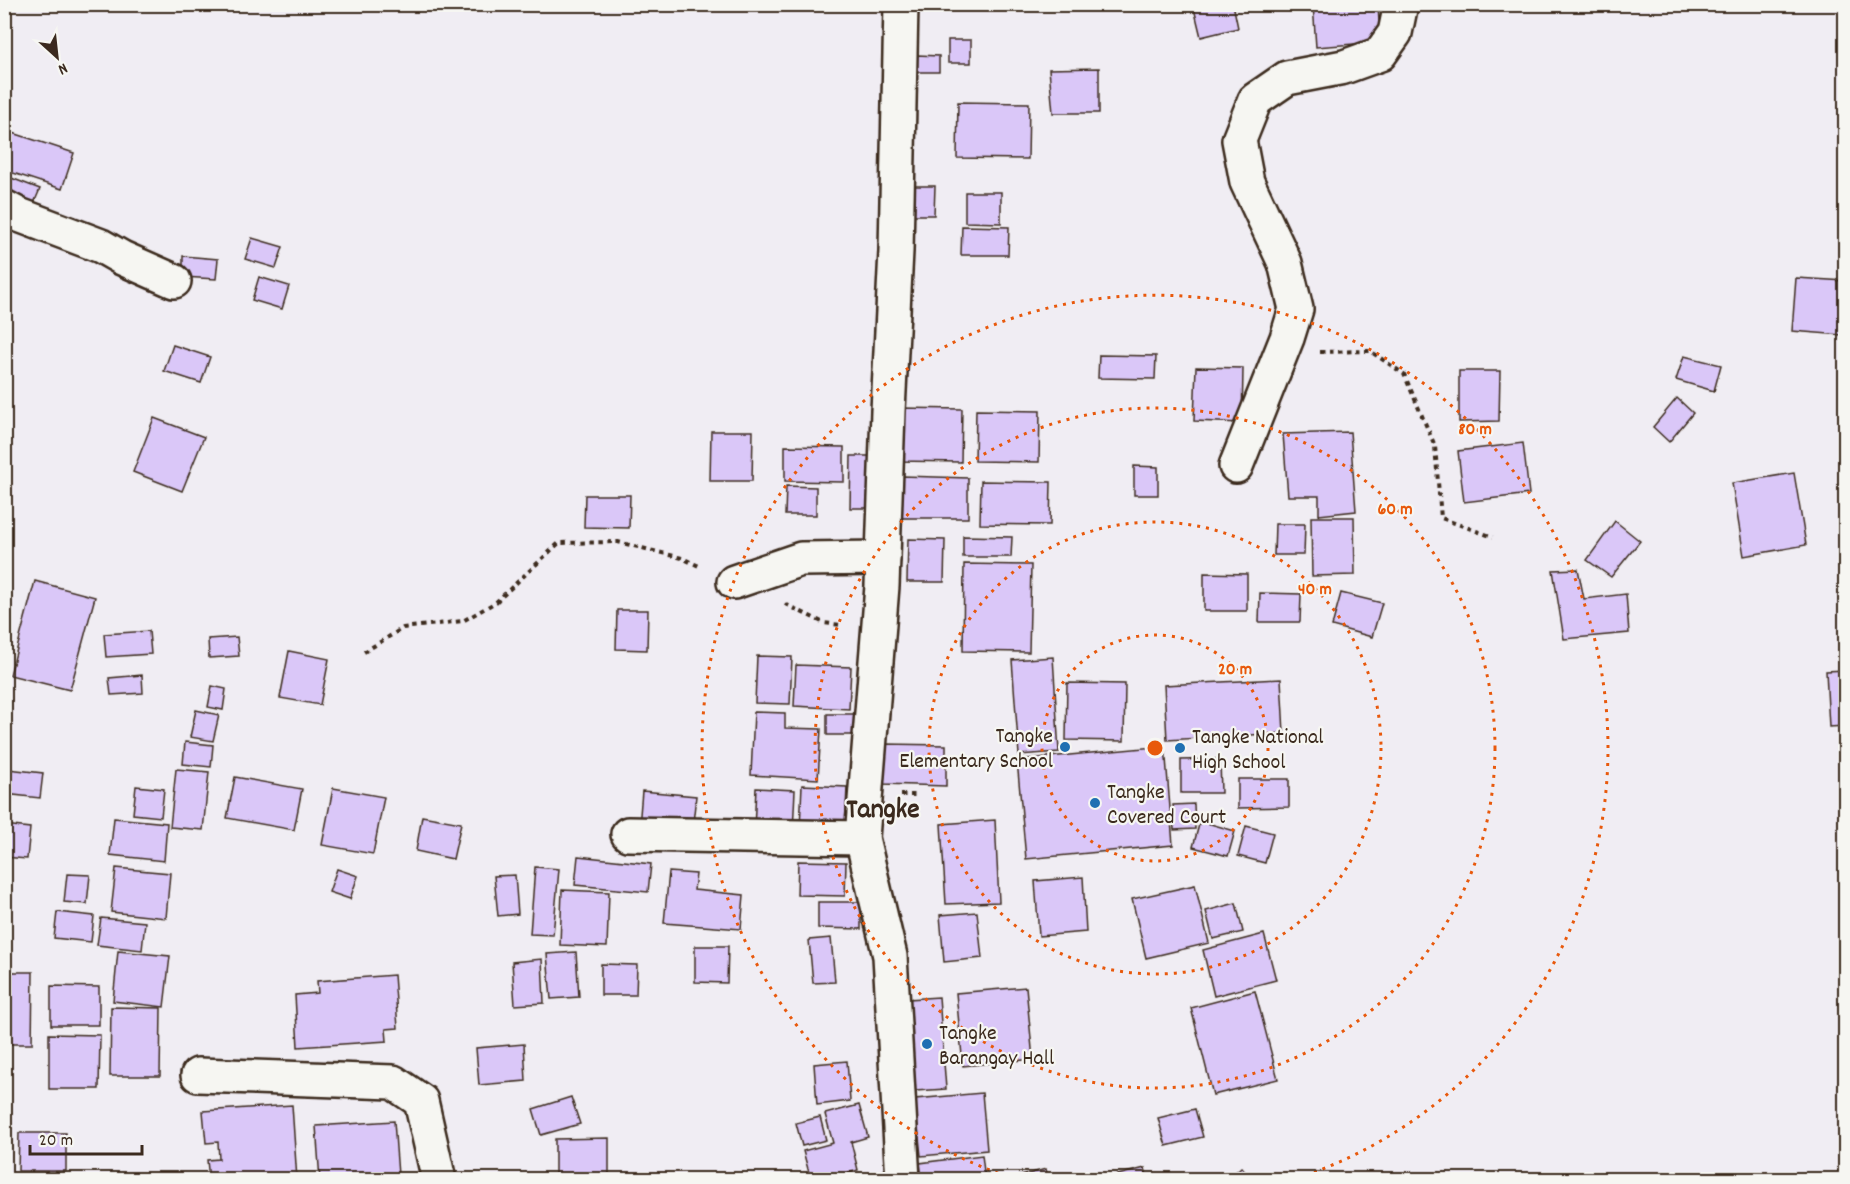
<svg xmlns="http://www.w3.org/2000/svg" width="1850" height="1184" viewBox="0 0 1850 1184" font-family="Dekko,sans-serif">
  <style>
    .building { fill: #dac7f8; stroke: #3b2a1e; stroke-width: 1.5 }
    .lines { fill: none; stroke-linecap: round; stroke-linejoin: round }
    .minor-casing { stroke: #3b2a1e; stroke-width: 38 }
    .path { stroke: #3b2a1e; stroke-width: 4; stroke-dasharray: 4.5 4.5; stroke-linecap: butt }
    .minor { stroke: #f6f6f2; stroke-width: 33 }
    .ring { fill: none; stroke: #e8590c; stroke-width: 3; stroke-dasharray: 3 6 }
    .poi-dot { fill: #1f6fb2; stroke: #f6f6f2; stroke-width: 2 }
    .labels { text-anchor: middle; stroke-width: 4.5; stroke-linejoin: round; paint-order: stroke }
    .poi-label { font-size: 22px; fill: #3b2a1e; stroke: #f6f6f2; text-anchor: start }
    .district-label { font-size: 28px; font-weight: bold; fill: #3b2a1e; stroke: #f6f6f2 }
    .centre { fill: #e8590c; stroke: #f6f6f2; stroke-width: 3 }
    .ring-label { font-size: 18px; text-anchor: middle; font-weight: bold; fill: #e8590c; stroke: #f6f6f2; stroke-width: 4.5; stroke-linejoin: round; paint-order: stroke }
  </style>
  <rect width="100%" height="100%" fill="#f0edf3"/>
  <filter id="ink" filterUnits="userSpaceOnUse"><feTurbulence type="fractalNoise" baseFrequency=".0167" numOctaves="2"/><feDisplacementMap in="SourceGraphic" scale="12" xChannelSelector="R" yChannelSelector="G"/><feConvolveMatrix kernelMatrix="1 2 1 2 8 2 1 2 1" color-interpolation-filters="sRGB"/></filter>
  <g filter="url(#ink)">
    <g class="building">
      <polygon points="1193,4 1233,4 1238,28 1201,37"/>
      <polygon points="1313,4 1378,4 1380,42 1316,47"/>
      <rect x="948" y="40" width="23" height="23"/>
      <polygon points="917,55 939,56 939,72 917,72"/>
      <polygon points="1099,68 1099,113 1053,113 1049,69"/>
      <polygon points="958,102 1029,103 1028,159 957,158"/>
      <polygon points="13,133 74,153 62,189 4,170 4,160"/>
      <polygon points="6,176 40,189 29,215 4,205"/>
      <polygon points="909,186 935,186 934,215 908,215"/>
      <polygon points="965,192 1001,192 1001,223 965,222"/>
      <polygon points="962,226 1009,227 1008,255 961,255"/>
      <polygon points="252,238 283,247 276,268 245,259"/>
      <polygon points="183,256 218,259 216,279 183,277"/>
      <polygon points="259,277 289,286 282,309 252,300"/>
      <polygon points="1796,278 1846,281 1842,335 1792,331"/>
      <polygon points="173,345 210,357 201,383 164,371"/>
      <polygon points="1099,355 1156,356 1155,379 1098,378"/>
      <polygon points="1684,356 1721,365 1714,391 1676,380"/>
      <polygon points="1196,367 1243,368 1242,423 1194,421"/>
      <polygon points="1459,371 1500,371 1499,421 1459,422"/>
      <polygon points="1677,398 1693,413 1669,442 1653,427"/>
      <polygon points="899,408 962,409 961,462 898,461"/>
      <polygon points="976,410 1040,411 1039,462 975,461"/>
      <polygon points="154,418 204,437 182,491 133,472"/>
      <polygon points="711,431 753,431 752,481 710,481"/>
      <polygon points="1350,432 1356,511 1319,515 1319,496 1288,496 1283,434"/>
      <polygon points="1523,443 1529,494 1464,502 1458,451"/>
      <polygon points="785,446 844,447 844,482 785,481"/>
      <polygon points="851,456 880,456 879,508 850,508"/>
      <polygon points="1134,466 1158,467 1158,495 1134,495"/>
      <polygon points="1794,473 1806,545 1744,556 1732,483"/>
      <polygon points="902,476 968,478 968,518 901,518"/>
      <polygon points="981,481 1051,482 1050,525 980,524"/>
      <polygon points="786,486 816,487 816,515 785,515"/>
      <polygon points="585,495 630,495 629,528 584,527"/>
      <polygon points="1311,517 1354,517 1355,575 1312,576"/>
      <polygon points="1615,521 1640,541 1611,577 1587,560"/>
      <polygon points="1275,524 1305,524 1304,555 1274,555"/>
      <polygon points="963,536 1012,537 1011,557 963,557"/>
      <polygon points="908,539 945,540 944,582 907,582"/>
      <polygon points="964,564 1031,565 1029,652 963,651"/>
      <polygon points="1578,569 1584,599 1626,594 1629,633 1564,639 1553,570"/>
      <polygon points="1204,573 1247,574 1247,611 1204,611"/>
      <polygon points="35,581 95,597 70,690 10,675"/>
      <polygon points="1260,593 1301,594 1300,622 1259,622"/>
      <polygon points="1341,593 1382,603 1372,637 1332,626"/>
      <polygon points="617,610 648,610 647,650 616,649"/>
      <polygon points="149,631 151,654 106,657 104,634"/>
      <polygon points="237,637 239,656 209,658 208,639"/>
      <polygon points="289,651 329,659 320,705 280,698"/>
      <polygon points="757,656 792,657 790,704 755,703"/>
      <polygon points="1053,657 1059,752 1019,755 1012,660"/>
      <polygon points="796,665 851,667 849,709 794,706"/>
      <polygon points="1846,670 1846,726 1829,727 1826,671"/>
      <polygon points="142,675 143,693 111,695 109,678"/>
      <polygon points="1281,679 1284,733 1167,740 1164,685"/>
      <polygon points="1067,683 1125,684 1124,741 1066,740"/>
      <polygon points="212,686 226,689 223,710 208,707"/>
      <polygon points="196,710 219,715 213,741 190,737"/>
      <polygon points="754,712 785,713 785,728 821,729 818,779 751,775"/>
      <polygon points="827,714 856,714 855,735 827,735"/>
      <polygon points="185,742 213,745 211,767 183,764"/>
      <polygon points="884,744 946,745 946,786 883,784"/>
      <polygon points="1165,746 1173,845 1026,859 1017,760"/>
      <polygon points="1220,759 1221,793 1181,793 1181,760"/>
      <polygon points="8,769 43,773 40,798 5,794"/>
      <polygon points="176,769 209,772 203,830 170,827"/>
      <polygon points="235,777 302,789 294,830 227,818"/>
      <polygon points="1238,779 1289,779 1289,807 1238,808"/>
      <polygon points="802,785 847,787 845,830 800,828"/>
      <polygon points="136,786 164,789 161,817 133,814"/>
      <polygon points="333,788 384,797 373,854 322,845"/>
      <polygon points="756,788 795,790 793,831 754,829"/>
      <polygon points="642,791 696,796 692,831 639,827"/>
      <polygon points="1194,804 1195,829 1174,830 1173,805"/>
      <polygon points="422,816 461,823 453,859 416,851"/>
      <polygon points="114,818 167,823 164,861 110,855"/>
      <polygon points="995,820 999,902 946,904 941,824"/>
      <polygon points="1200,821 1235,831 1228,856 1193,847"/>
      <polygon points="4,825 30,828 27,859 4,857"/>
      <polygon points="1246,826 1273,833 1265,863 1238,856"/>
      <polygon points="578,856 651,864 648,892 575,885"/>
      <polygon points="798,861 846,862 845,896 797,895"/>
      <polygon points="535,867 559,869 553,935 530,934"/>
      <polygon points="116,868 170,873 166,918 111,912"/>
      <polygon points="337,869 358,876 350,899 329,892"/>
      <polygon points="669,872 696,874 694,890 744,895 741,929 664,923"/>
      <polygon points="67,874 90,875 87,904 64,902"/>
      <polygon points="515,875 518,914 498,916 494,876"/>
      <polygon points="1083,877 1086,932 1039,936 1035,881"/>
      <polygon points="1195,885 1209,943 1146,958 1132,899"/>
      <polygon points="562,890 609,892 607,947 560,945"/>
      <polygon points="818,902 861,902 861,929 818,928"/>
      <polygon points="1236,903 1243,932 1213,939 1206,911"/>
      <polygon points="57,912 94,916 91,942 54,938"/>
      <polygon points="977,912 982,958 944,962 940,915"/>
      <polygon points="101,918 145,922 142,950 97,945"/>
      <polygon points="1264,934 1276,980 1214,996 1203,950"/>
      <polygon points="831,938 835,982 813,983 809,940"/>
      <polygon points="695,946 728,946 727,983 695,982"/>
      <polygon points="118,951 170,956 164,1007 113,1001"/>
      <polygon points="576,952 579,997 551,999 547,954"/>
      <polygon points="542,959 544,1003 515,1005 512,962"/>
      <polygon points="601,964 637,965 636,995 601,995"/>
      <polygon points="4,972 33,972 32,1044 4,1044"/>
      <polygon points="394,975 398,1028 386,1029 387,1041 298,1047 295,995 318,993 317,981"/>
      <polygon points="51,986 99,987 99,1025 51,1025"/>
      <polygon points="1026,987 1033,1059 963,1066 956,993"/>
      <polygon points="1255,991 1278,1079 1213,1095 1191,1008"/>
      <polygon points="939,997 946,1089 915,1091 908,999"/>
      <polygon points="111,1007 161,1008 160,1076 110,1076"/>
      <polygon points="49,1034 100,1035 99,1089 49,1089"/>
      <polygon points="524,1044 526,1081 479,1085 476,1048"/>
      <polygon points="847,1061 850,1101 817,1105 814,1064"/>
      <polygon points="982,1093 987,1150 921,1156 915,1099"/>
      <polygon points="571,1097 580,1124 541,1135 533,1109"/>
      <polygon points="292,1105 297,1180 209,1180 207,1160 219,1159 218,1142 206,1143 203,1111"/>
      <polygon points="859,1105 868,1137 851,1142 858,1170 826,1180 811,1180 803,1151 833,1143 825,1114"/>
      <polygon points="1195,1109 1203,1137 1166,1146 1158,1118"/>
      <polygon points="820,1117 826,1140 802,1146 796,1123"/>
      <polygon points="394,1121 398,1175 320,1180 316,1126"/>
      <polygon points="19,1133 66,1133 66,1171 18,1171"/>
      <polygon points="609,1138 609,1180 555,1180 555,1139"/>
      <polygon points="982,1155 985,1180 922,1180 920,1163"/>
      <polygon points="1241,1167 1252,1180 1227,1180"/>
      <polygon points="1145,1168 1148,1180 1098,1180"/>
      <polygon points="1046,1169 1049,1180 1010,1180 1010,1179"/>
      <polygon points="27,1175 69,1176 69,1180 27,1180"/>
    </g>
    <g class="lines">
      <g class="minor-casing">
        <g id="minor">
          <polyline points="901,4 896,251 888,411 882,586 862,838 890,956 903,1180"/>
          <polyline points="4,207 19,215 101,246 122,258 174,281"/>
          <polyline points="1236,466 1287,338 1296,309 1285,263 1247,182 1239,140 1255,100 1287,78 1344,67 1380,54 1395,33 1401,4"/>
          <polyline points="734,582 801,559 883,558"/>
          <polyline points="628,834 862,838"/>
          <polyline points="198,1075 393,1082 421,1101 439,1180"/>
        </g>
      </g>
      <g class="path">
        <polyline points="1320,352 1370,351 1404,374 1435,446 1441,518 1493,537"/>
        <polyline points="785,604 824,623 842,625"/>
        <polyline points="364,652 403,628 463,621 496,602 559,543 618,542 682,558 701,567"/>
        <polyline points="901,795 915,795"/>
      </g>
      <use href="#minor" class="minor"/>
    </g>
  </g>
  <g class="ring">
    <circle cx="1155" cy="748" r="113"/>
    <circle cx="1155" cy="748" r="226"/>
    <circle cx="1155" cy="748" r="340"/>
    <path d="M1015 1179A453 453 0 1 1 1295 1179"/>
  </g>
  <g class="poi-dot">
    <circle cx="1065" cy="747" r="6"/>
    <circle cx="1180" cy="748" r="6"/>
    <circle cx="1095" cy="803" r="6"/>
    <circle cx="927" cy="1044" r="6"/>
  </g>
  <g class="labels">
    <g class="poi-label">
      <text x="1053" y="742" text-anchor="end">Tangke<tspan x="1053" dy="25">Elementary School</tspan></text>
      <text x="1192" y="743">Tangke National<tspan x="1192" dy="25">High School</tspan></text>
      <text x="1107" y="798">Tangke<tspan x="1107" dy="25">Covered Court</tspan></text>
      <text x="939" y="1039">Tangke<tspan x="939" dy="25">Barangay Hall</tspan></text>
    </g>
    <g class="district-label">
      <text x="883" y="817">Tangke</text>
    </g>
  </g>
  <circle cx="1155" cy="748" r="9" class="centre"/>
  <g class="ring-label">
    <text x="1475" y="434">80 m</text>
    <text x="1395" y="514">60 m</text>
    <text x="1315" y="594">40 m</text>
    <text x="1235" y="674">20 m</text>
  </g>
  <rect width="1850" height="1184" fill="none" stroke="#f6f6f2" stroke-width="24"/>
  <rect x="12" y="12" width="1826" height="1160" fill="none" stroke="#3b2a1e" stroke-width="2" filter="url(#ink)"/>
  <g transform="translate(57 57) rotate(153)" stroke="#f6f6f2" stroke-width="4.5" paint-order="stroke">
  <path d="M0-4.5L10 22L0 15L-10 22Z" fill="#3b2a1e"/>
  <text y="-9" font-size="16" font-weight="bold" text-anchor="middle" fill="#3b2a1e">N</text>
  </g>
  <path d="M30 1145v9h112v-9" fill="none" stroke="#3b2a1e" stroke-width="3"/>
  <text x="39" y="1145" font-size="18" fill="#3b2a1e" stroke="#f6f6f2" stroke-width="4.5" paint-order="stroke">20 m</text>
</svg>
